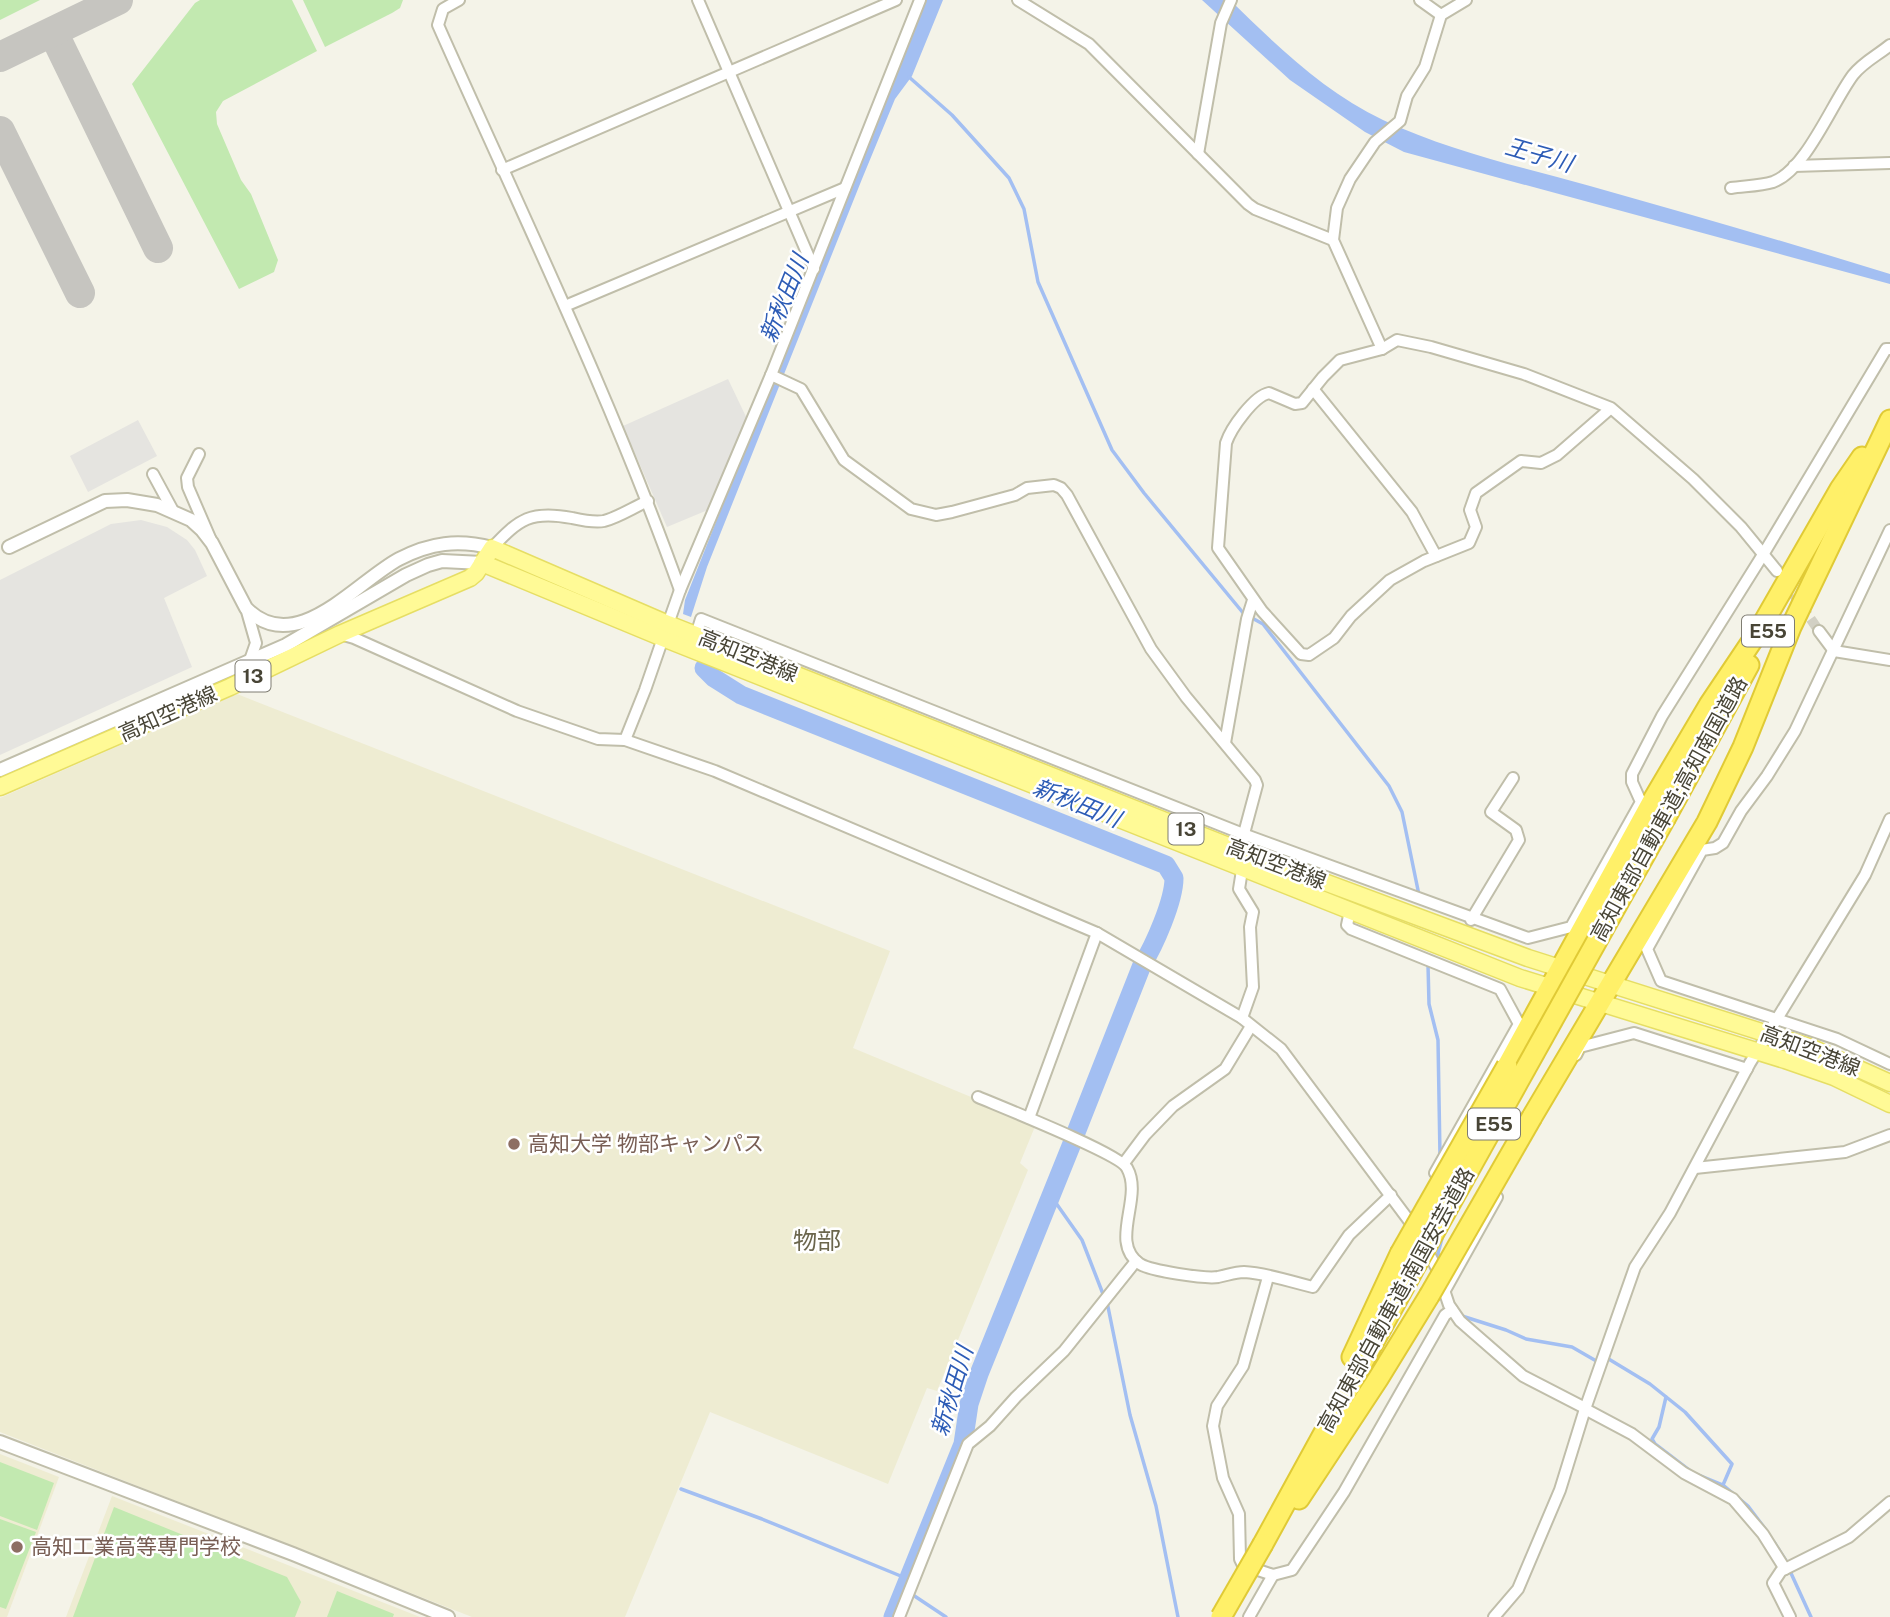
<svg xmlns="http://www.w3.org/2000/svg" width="1890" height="1617" viewBox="0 0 1890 1617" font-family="'Public Sans','Noto Sans JP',sans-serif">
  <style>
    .education { fill: #eeecd2 }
    .green { fill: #c2e9b0 }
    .parking { fill: #e5e4e0 }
    .water { fill: #a3bff2 }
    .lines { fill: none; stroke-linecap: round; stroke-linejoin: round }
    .stream { stroke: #a3bff2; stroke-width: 3.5 }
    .river { stroke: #a3bff2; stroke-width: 19 }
    .taxiway { stroke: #c6c5c0; stroke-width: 30 }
    .minor-tunnel { stroke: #d2d0c4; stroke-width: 10; stroke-dasharray: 10 5; stroke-linecap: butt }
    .minor-casing { stroke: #c0beaa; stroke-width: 14 }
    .tertiary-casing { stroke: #c0beaa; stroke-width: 16 }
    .primary-casing { stroke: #e6de64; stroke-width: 19 }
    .motorway-casing { stroke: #e0ca36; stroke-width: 23 }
    .minor { stroke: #fff; stroke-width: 10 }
    .tertiary { stroke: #fff; stroke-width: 12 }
    .primary { stroke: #fffa96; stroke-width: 16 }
    .motorway { stroke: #fff068; stroke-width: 19 }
    .motorway-bridge-casing { stroke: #e0ca36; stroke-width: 23; stroke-linecap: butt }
    .motorway-bridge { stroke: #fff068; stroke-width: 19 }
    .education-dot { fill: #8d6e63; stroke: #fff; stroke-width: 2.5 }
    .labels { text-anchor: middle; stroke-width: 5; stroke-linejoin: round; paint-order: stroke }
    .shield { fill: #fff; stroke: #7f7d72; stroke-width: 2 }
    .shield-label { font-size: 19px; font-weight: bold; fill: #484536 }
    .street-label { font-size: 21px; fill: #484536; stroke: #fff }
    .education-label { font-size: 21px; fill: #785e54; stroke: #fff; text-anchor: start }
    .water-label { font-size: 23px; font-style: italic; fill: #2d5cb6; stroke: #fff }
    .quarter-label { font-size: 24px; fill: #6b664d; stroke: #fff }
  </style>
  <rect width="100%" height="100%" fill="#f4f3e8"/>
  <g class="education">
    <polygon points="237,694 890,951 853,1048 1036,1124 1020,1163 1028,1170 937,1391 927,1388 888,1484 710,1412 625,1617 472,1617 0,1432 0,798"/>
    <polygon points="0,1454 59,1477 7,1617 0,1617"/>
    <polygon points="112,1496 420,1617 66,1617"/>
  </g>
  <g class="green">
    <polygon points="0,0 40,0 0,20"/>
    <polygon points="200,0 292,0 317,51 223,101 216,112 217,124 241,180 251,194 278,260 274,272 239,289 132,84 195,3"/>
    <polygon points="303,0 403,0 400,8 392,13 325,47"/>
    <polygon points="243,670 244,673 0,779 0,775"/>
    <polygon points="0,1462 54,1483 37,1530 0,1516"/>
    <polygon points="114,1507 287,1577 301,1602 295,1617 73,1617"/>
    <polygon points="0,1519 36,1532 6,1609 0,1607"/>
    <polygon points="337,1591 394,1614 393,1617 327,1617"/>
  </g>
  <g class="parking">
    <polygon points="728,379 749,423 715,507 667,527 623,426"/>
    <polygon points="138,420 157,456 88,492 70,456"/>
    <polygon points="141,520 167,527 187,540 195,550 207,576 164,598 192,667 0,755 0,580 111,524"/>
  </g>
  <g class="water">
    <polygon points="923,0 943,0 912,76 895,99 862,179 707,567 691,617 683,614 685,600"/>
    <path d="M1202,0H1230C1276,45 1324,92 1383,120C1449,151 1521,167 1590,186C1690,214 1790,243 1890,274V284L1404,152L1365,132L1290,80Z"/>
  </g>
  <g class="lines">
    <g class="stream">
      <polyline points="909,77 952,115 1009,178 1024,209 1038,282 1112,450 1144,493 1244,614"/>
      <polyline points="1252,618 1263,624 1389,786 1402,812 1419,895"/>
      <polyline points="1428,965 1429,1004 1438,1040 1440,1156"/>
      <polyline points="1051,1196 1082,1240 1103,1294"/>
      <polyline points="1440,1260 1438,1253 1444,1231"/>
      <polyline points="1107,1302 1130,1415 1156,1506 1178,1617"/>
      <polyline points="1462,1316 1506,1330 1526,1339 1572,1347 1598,1362"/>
      <polyline points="1607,1358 1650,1384 1685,1412 1732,1464 1723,1485 1748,1506 1766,1530"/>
      <polyline points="1666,1397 1659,1427 1652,1439 1655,1444 1689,1470"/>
      <polyline points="1696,1474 1723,1485"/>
      <polyline points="681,1489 762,1519 908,1579"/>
      <polyline points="1774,1542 1788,1564"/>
      <polyline points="1790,1571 1811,1617"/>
      <polyline points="913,1595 946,1617"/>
    </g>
    <g class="river">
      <path d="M704,668L714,678L741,695L1166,865L1174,878C1174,901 1154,946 1142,965L1075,1135"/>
      <polyline points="893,1617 963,1444 969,1404 979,1374 1073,1141"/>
    </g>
    <g class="taxiway">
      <polyline points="53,32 158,248"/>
      <polyline points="0,57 118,0"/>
      <polyline points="0,131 80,293"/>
    </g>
    <polyline class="minor-tunnel" points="1785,582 1819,631"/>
    <g class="minor-casing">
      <g id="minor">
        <path d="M459,0L443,9L438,25C521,212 611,397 680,590"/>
        <polyline points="698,0 814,269"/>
        <polyline points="1018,0 1089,44 1248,204 1255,209 1333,240"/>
        <polyline points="1420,0 1441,15"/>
        <polyline points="1198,154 1221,23 1231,0"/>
        <polyline points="1794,166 1890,163"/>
        <polyline points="502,170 896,0"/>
        <path d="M1731,188C1744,186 1760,186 1773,182C1806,170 1832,103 1853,75C1863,62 1878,55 1890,45"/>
        <polyline points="565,306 845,188"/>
        <polyline points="1382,349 1333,240 1337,208 1350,179 1375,142 1400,121 1407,96 1425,67 1441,15 1466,0"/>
        <polyline points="771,375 801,389 844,460 911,509 936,515 952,512 1015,495 1027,488 1054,485 1061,488 1067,495 1151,649 1186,697 1255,780 1257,785 1242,841"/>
        <polyline points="1313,389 1412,512 1436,556"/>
        <path d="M1611,408L1557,455L1541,463L1521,461L1476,493L1470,510L1476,527L1469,543L1424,561L1390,580L1351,616L1334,638L1309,655L1301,654L1262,611L1218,548L1226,443C1231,428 1254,396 1269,393L1295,404L1302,403L1323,377L1340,360L1382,349L1397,340L1431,347L1524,374L1611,408L1693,479L1741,527L1777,571"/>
        <polyline points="199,454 187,478 188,487 210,538"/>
        <polyline points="153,474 172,509"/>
        <polyline points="1890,530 1795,731 1767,776 1741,811 1723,843 1715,848 1702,850 1647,949 1661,981 1837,1039 1890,1064"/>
        <path d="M492,548C519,519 531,510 572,518C581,520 594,523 604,521C619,517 634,507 648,501"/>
        <polyline points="246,608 256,643 249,663"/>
        <polyline points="668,624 680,590 771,375 920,0"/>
        <polyline points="1819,631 1834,651 1890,660"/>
        <polyline points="340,634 354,638 517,711 598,739 625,740 715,771 1097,933 1242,1018 1281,1049 1416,1230"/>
        <polyline points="696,635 701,619 1243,834 1528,938 1571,927 1641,802 1632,782 1632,774 1662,716 1764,553 1886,349 1890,349"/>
        <polyline points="625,740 645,690 663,638"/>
        <polyline points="1225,743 1247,619 1253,600"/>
        <polyline points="1350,911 1347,925 1351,929 1500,989 1519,1024 1435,1173"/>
        <polyline points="1471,920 1519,840 1516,830 1491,812 1513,778"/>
        <polyline points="1242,1018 1253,987 1250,927 1253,912 1239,889 1243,864"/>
        <polyline points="1576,1055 1580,1047 1634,1033 1747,1069"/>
        <path d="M978,1097C999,1106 1120,1154 1127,1168C1144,1198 1108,1242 1140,1264C1151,1271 1205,1279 1218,1277C1228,1275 1235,1272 1244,1272C1267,1273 1291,1282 1313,1287L1349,1235L1391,1195"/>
        <polyline points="1029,1118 1097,933"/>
        <polyline points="1124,1163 1145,1135 1173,1106 1225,1069 1251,1026"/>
        <polyline points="1695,1168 1845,1152 1890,1135"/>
        <polyline points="1426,1248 1437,1269 1449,1305 1460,1321 1523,1376 1585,1408"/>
        <polyline points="1268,1277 1243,1366 1217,1406 1213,1426 1223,1478 1239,1514 1240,1559 1243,1565 1273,1575 1292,1570 1344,1492 1445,1315 1452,1310"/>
        <polyline points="1444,1292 1497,1197"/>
        <polyline points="1585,1409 1632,1434 1684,1473 1733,1499 1763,1534 1785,1569"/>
        <polyline points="899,1617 968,1444 990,1426 1016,1397 1064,1351 1136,1261"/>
        <polyline points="1249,1617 1273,1575"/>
        <polyline points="1494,1617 1518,1589 1560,1490 1585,1409 1635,1267 1670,1213 1750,1063 1865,875 1890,819"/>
        <polyline points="1790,1617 1773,1583 1781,1571 1849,1537 1890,1502"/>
      </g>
    </g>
    <g class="tertiary-casing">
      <g id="tertiary">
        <path d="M9,547L105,501L127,500L157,505L191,520L202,530L212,543L246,608C295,659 356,582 399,559C430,543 458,539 492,548"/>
        <polyline points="0,770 286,645 406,575 428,565 442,561 482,563"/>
        <polyline points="0,1442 293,1554 448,1617"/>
      </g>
    </g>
    <g class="primary-casing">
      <g id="primary">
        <polyline points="482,563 663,638 1520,978 1785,1060 1834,1077 1890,1104"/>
        <polyline points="0,787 230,687 340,634 470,578 476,573 492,548 668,624 1241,851 1528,958 1812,1048 1890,1083"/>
      </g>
    </g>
    <g class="motorway-casing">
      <g id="motorway">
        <polyline points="1666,817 1749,665"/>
        <polyline points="1507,1066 1654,798 1709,705 1758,632 1840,489 1862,457"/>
        <polyline points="1532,1117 1707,822 1743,747 1791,627 1890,420"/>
        <polyline points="1352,1357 1400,1254"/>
        <polyline points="1299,1499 1378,1379 1429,1296"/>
        <polyline points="1263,1544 1416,1265"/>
      </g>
    </g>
    <use href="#minor" class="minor"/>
    <use href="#tertiary" class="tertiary"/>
    <use href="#primary" class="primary"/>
    <use href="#motorway" class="motorway"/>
    <g class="motorway-bridge-casing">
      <g id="motorway-bridge">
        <polyline points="1400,1254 1507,1066"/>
        <polyline points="1416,1265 1666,817"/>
        <polyline points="1429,1296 1532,1117"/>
        <polyline points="1221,1617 1263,1544"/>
      </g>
    </g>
    <use href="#motorway-bridge" class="motorway-bridge"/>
  </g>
  <g class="education-dot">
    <circle cx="514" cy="1144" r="7"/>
    <circle cx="17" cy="1547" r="7"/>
  </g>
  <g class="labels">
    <g class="shield">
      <rect x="1742" y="615.5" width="52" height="31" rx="5"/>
      <rect x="235.5" y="660.5" width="35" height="31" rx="5"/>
      <rect x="1168.5" y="813.5" width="35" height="31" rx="5"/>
      <rect x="1468" y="1108.5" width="52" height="31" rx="5"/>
    </g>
    <g class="shield-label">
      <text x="1768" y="638">E55</text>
      <text x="253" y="683">13</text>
      <text x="1186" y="836">13</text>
      <text x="1494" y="1131">E55</text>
    </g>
    <g class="street-label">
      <text transform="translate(748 656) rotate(22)" y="7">高知空港線</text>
      <text transform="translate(168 714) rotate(-24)" y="7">高知空港線</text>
      <text transform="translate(1669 809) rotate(-61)" y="7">高知東部自動車道;高知南国道路</text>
      <text transform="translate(1276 864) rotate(21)" y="7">高知空港線</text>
      <text transform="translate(1810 1051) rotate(21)" y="7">高知空港線</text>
      <text transform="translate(1396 1300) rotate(-61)" y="7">高知東部自動車道;南国安芸道路</text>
    </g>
    <g class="education-label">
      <text x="528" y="1151">高知大学 物部キャンパス</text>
      <text x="31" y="1554">高知工業高等専門学校</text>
    </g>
    <g class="water-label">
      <text transform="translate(1539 155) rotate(16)" y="8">王子川</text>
      <text transform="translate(784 298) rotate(-68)" y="8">新秋田川</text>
      <text transform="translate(1077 803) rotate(22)" y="8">新秋田川</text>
      <text transform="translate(952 1391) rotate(-73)" y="8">新秋田川</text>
    </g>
    <g class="quarter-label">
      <text x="817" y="1249">物部</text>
    </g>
  </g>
</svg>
